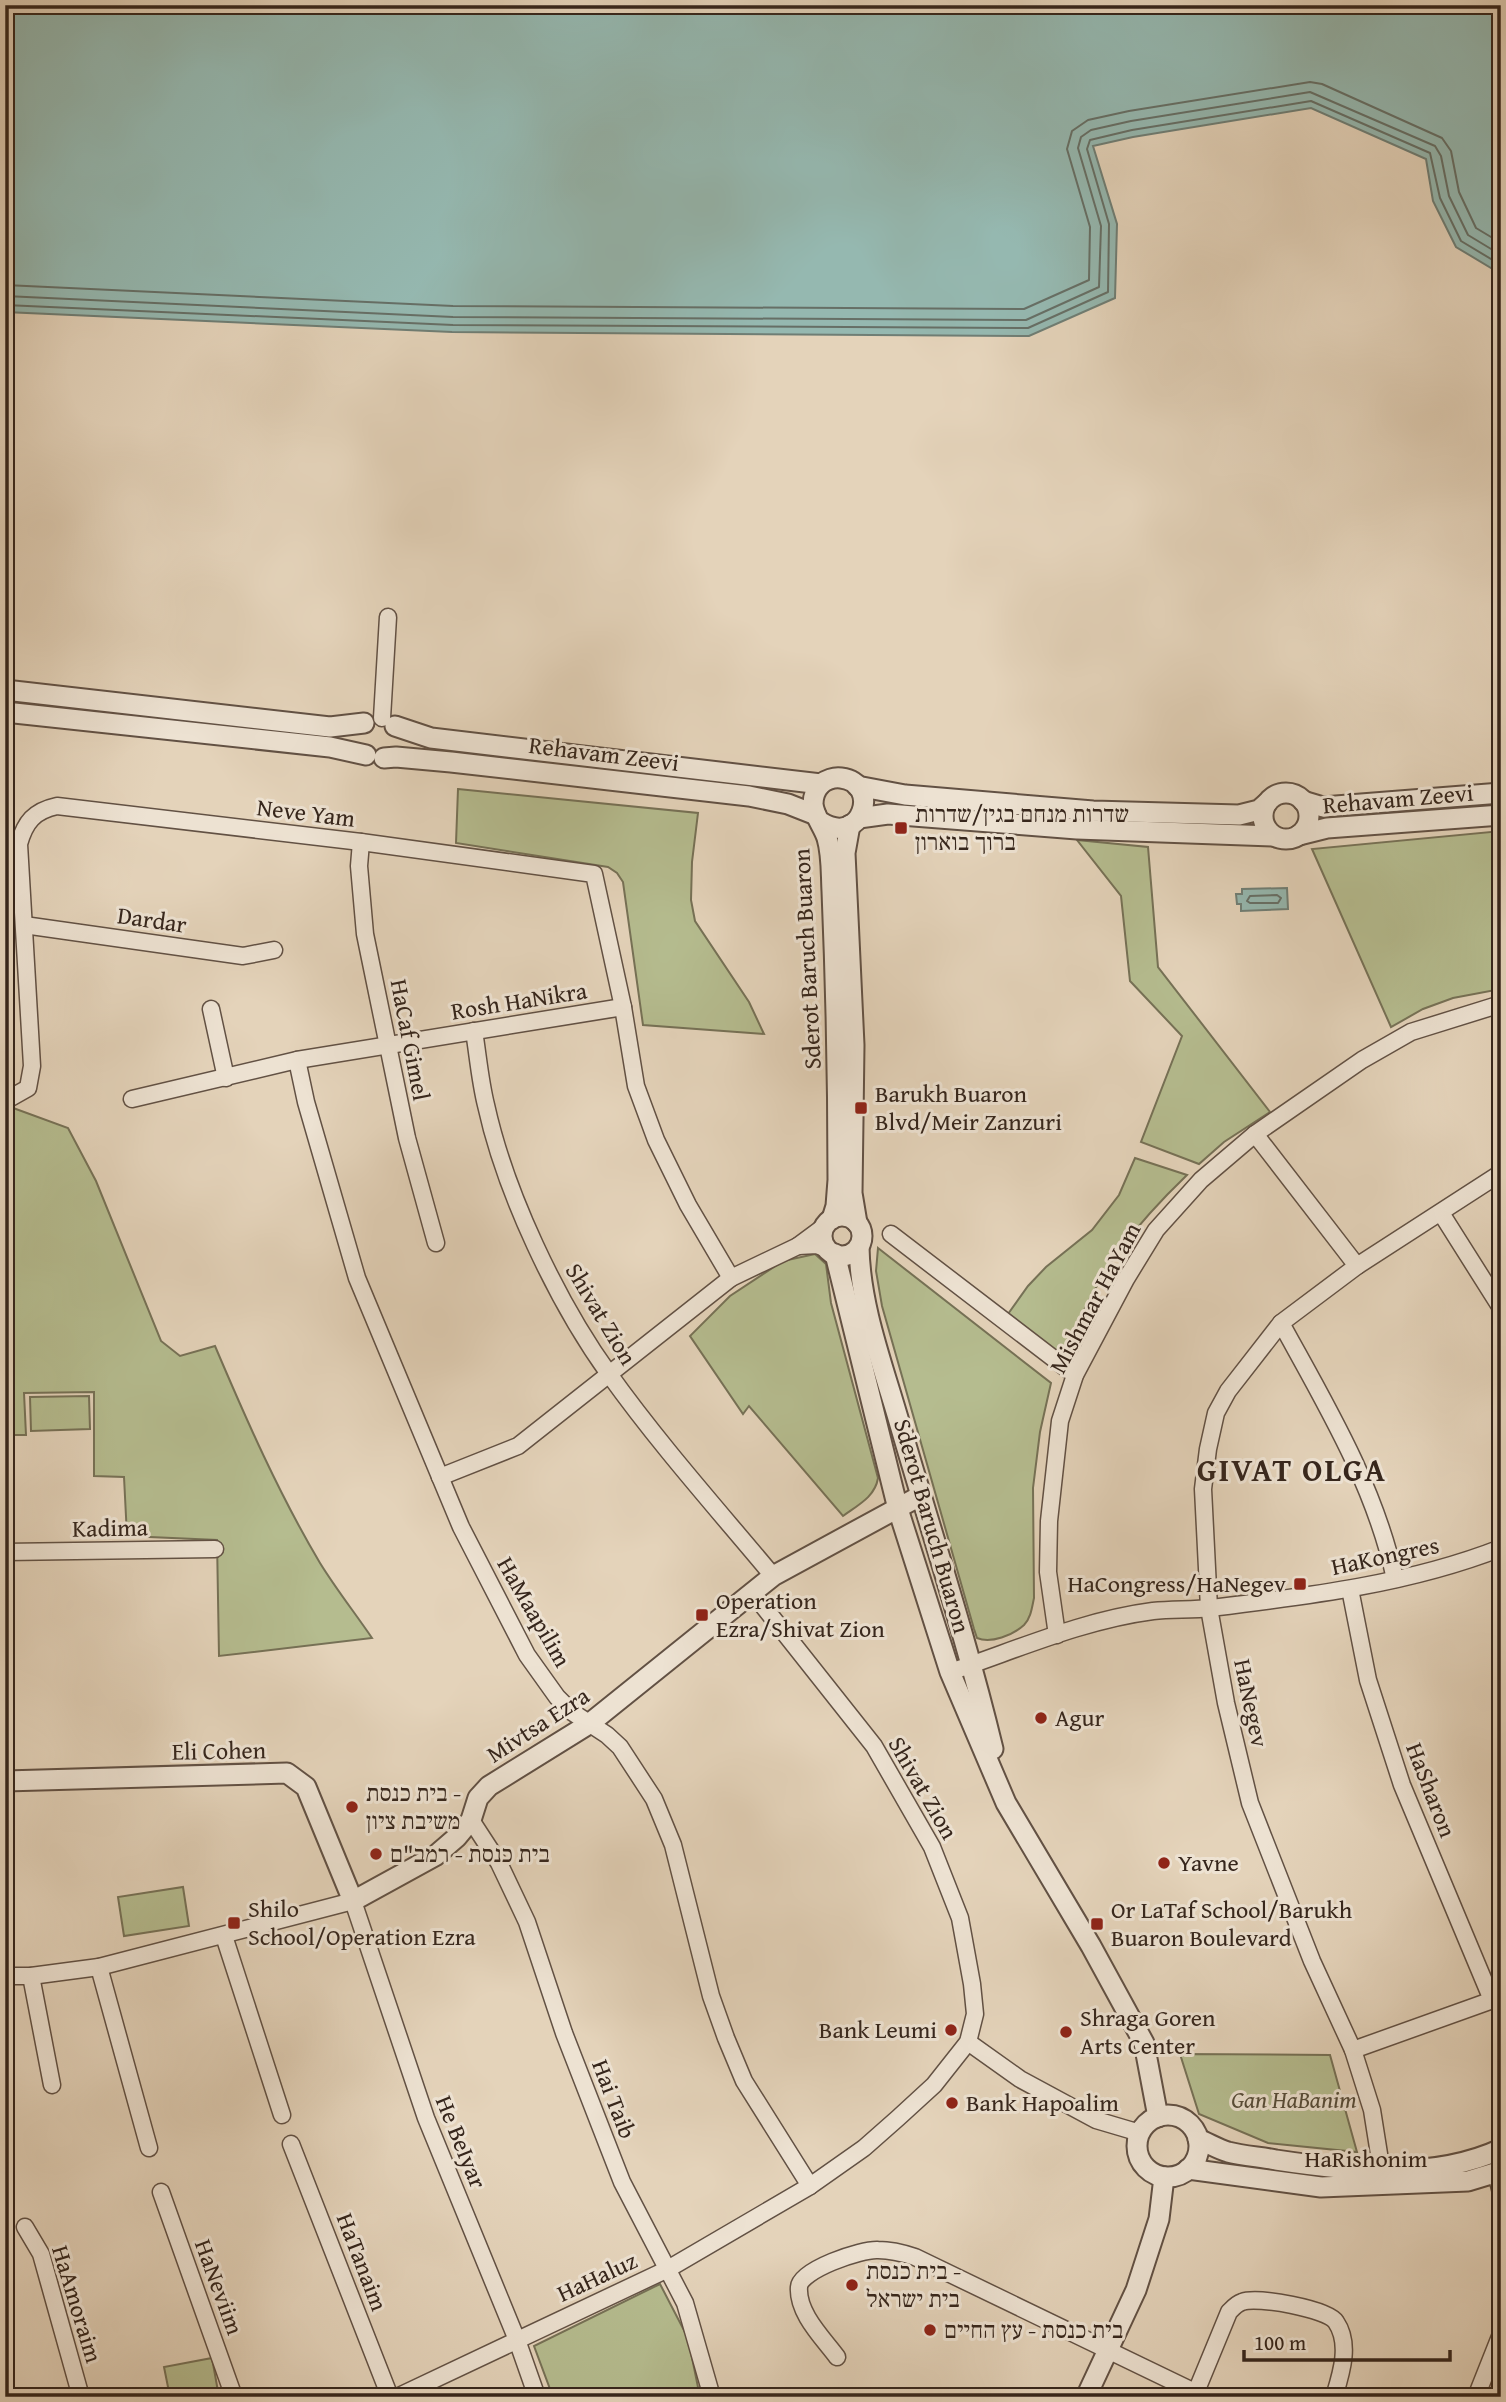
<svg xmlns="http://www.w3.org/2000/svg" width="1506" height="2402" viewBox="0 0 1506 2402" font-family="'Gentium Book Plus','Frank Ruhl Libre',serif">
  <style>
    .green { fill: #b5bc8f; stroke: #767156; stroke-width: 2 }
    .water { fill: #95b8b0; stroke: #6f7e75; stroke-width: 2 }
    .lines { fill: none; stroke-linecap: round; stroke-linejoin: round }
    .shore { stroke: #666f66; stroke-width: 2 }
    .minor-casing { stroke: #625144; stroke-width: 19 }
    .tertiary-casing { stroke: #625144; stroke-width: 23 }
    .minor { stroke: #ede2d2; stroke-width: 16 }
    .tertiary { stroke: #ede2d2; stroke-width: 19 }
    .poi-dot { fill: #8f2418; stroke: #ede2d2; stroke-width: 2.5 }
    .labels { text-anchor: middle; stroke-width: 6; stroke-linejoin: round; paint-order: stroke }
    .street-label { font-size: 24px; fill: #36261c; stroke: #ede2d2 }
    .poi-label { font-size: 24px; fill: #36261c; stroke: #ede2d2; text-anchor: start }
    .park-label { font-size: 24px; font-style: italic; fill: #564c39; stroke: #ede2d2 }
    .district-label { font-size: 32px; font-weight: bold; letter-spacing: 2px; fill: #36261c; stroke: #ede2d2 }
  </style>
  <rect width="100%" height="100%" fill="#e4d3ba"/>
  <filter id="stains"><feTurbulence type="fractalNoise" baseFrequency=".00286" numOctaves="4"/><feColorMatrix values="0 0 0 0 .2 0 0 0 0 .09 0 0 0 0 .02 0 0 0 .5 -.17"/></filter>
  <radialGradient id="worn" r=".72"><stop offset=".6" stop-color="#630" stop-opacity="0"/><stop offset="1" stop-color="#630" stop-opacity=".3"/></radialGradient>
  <g class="green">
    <polygon points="458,789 698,813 692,862 691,900 695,921 749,1002 764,1034 643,1025 623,882 617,873 608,867 456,843"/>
    <polygon points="1501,831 1501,989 1453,998 1423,1009 1391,1027 1312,849"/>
    <polygon points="1077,840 1148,847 1158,967 1270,1112 1224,1142 1199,1164 1141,1142 1182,1036 1130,981 1121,896"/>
    <path d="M5,1105L68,1128L96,1181L161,1341L180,1356L215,1346C246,1419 279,1494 320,1563C336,1589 355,1613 372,1638L219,1656L217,1540L127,1536L124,1477L94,1476V1392L24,1393L26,1435H5Z"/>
    <path d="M1135,1158L1187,1175C1162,1199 1139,1224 1118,1252C1096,1283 1080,1319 1063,1352L1058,1354L1008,1314L1028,1286L1046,1267L1092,1230L1119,1195Z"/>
    <path d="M878,1248L1051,1383L1040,1432L1033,1488L1034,1598C1032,1607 1031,1618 1024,1625C1013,1635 991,1644 977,1638L974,1629L882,1306L876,1271Z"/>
    <path d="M815,1254L826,1264L831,1303L878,1478C875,1497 858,1505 843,1516L749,1406L743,1414L690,1336L730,1296L783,1261Z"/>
    <polygon points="89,1396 90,1429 31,1431 30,1397"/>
    <polygon points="183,1887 189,1926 124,1936 118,1897"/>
    <polygon points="1180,2054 1330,2055 1357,2152 1268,2143 1199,2114"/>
    <polygon points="660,2284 688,2338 700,2397 553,2397 534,2346"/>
    <polygon points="212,2358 219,2397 170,2397 164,2367"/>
  </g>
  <g class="water">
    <polygon points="5,5 1501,5 1501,274 1456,247 1433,201 1426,159 1311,108 1133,137 1093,146 1117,224 1115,298 1029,336 452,332 5,312"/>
    <polygon points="1287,888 1288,909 1241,911 1241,904 1237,904 1236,894 1242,894 1242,889"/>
  </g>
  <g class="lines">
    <g class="shore">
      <polyline points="5,285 453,306 1024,309 1089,280 1090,227 1067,149 1072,131 1088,120 1129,111 1310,82 1322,84 1442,138 1451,151 1459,192 1476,228 1501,243"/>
      <polyline points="5,296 453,317 1026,320 1099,287 1101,226 1078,148 1081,137 1091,130 1131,121 1310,92 1435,146 1441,156 1449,196 1468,235 1501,255"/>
      <polyline points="5,305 453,325 1028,328 1108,292 1109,224 1087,149 1090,140 1132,130 1311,101 1430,153 1440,198 1461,241 1501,265"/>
      <polygon points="1277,895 1281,898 1278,903 1250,903 1247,901 1250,896"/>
    </g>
    <g class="minor-casing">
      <g id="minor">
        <polyline points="382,718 388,617"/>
        <polyline points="361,842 359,866 365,934 407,1138 436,1243"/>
        <polyline points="24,925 243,956 274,950"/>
        <polyline points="211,1009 226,1078"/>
        <path d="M474,1031C478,1056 480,1081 486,1105C505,1192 557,1302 609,1374C659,1444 718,1510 773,1576"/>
        <polyline points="297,1060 306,1102 357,1278 461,1527 527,1655 557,1697 572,1712 607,1735 620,1747 654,1799 673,1845 711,1996 726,2038 744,2081 810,2186"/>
        <polyline points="132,1099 297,1060 623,1007"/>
        <path d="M5,1101L28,1088L32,1066L19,844C25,822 34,811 57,806L361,842L594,874L623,1007L636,1086L656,1140L688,1205L731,1278"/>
        <polyline points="1255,1134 1357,1266"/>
        <polyline points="1441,1213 1501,1308"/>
        <polyline points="891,1234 1075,1375"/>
        <polyline points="798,1246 825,1226"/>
        <path d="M1281,1323C1326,1405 1375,1486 1395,1579"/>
        <polyline points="440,1477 518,1446 731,1278 798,1246 817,1245 827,1249"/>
        <polyline points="5,1552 215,1549"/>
        <polyline points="1350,1589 1368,1680 1402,1785 1492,2000"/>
        <polyline points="1057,1635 1048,1572 1049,1521 1060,1421 1075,1375 1126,1279 1156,1230 1201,1180 1255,1134 1362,1060 1411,1032 1501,1004"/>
        <path d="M950,1672C1016,1650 1083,1620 1153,1611C1172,1609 1192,1610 1211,1608C1309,1596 1409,1584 1501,1548"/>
        <polyline points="471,1820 499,1863 527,1922 564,2033 622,2182 685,2303 712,2397"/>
        <polyline points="224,1936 282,2115"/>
        <polyline points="99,1967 149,2148"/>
        <polyline points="5,1976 31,1976 99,1967 353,1901 426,2118 517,2340 537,2397"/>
        <polyline points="31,1976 52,2085"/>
        <polyline points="968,2042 1020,2079 1096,2120 1140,2133"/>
        <polyline points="1353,2050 1501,1997"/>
        <polyline points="291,2144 390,2397"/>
        <polyline points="1496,2173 1501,2193"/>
        <polyline points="1383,2179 1372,2110 1353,2050 1312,1961 1250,1803 1226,1703 1209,1608 1203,1489 1208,1449 1216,1413 1228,1391 1281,1323 1357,1266 1501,1173"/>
        <polyline points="161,2192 234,2397"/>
        <polyline points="25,2227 41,2254 81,2397"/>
        <path d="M837,2357C823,2338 797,2313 799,2287C800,2270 861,2249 878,2250C891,2250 903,2253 915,2257L1205,2397"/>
        <path d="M1196,2392L1229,2312C1233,2308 1236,2304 1242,2302C1257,2296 1328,2309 1336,2322C1351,2344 1341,2374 1334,2397"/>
        <polyline points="397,2397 668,2269 810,2186 864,2148 898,2118 934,2085 968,2042 975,2014 972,1984 960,1918 932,1847 874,1746 752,1592"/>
        <polyline points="1476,2397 1501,2334"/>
      </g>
    </g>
    <g class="tertiary-casing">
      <g id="tertiary">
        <polyline points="5,690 330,727 364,723"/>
        <polyline points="5,712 330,747 366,755"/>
        <polyline points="395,726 431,738 821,784"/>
        <polyline points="384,758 396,757 451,762 749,796 788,804 816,815"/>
        <polyline points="857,786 905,795 1093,811 1239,815 1259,810 1267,803"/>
        <circle cx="1286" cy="816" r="23"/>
        <polyline points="1303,801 1323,807 1501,793"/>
        <polyline points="859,818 888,814 1077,829 1273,836"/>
        <path d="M821,822C862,848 882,783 841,778C834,777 826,780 821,784C816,789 813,797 813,804C814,816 823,826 827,838C832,855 831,873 832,891C836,987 838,1083 838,1180L836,1206L832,1219"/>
        <polyline points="850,825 845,853 854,1045 852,1193 857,1223"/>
        <polyline points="1299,835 1327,828 1501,815"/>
        <circle cx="842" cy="1236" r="20"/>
        <path d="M859,1247C860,1305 882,1363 898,1418C930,1528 966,1637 993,1749"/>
        <polyline points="835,1254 898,1509 950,1672 1006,1803 1091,1946 1144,2043 1158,2117"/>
        <polyline points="5,1781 287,1773 306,1787 353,1901 435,1856 457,1837 471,1820 478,1798 489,1786 589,1724 773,1576 920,1496"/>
        <circle cx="1168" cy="2146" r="31"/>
        <path d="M1198,2139C1208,2143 1218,2149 1228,2152C1243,2156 1261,2157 1276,2160C1349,2171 1432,2181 1501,2149"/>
        <polyline points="1188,2169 1321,2187 1468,2181 1501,2171"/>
        <polyline points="1086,2397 1136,2290 1159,2219 1164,2177"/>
      </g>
    </g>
    <use href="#minor" class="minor"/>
    <use href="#tertiary" class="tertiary"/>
  </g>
  <g class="poi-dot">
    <rect x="894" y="821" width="14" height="14" rx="3.5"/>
    <rect x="854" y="1101" width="14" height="14" rx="3.5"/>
    <rect x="1293" y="1577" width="14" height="14" rx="3.5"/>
    <rect x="695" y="1608" width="14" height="14" rx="3.5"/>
    <circle cx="1041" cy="1718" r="7"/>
    <circle cx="352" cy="1807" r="7"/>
    <circle cx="376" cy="1854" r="7"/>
    <circle cx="1164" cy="1863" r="7"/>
    <rect x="227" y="1916" width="14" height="14" rx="3.5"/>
    <rect x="1090" y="1917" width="14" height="14" rx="3.5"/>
    <circle cx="951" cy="2030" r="7"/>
    <circle cx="1066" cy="2032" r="7"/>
    <circle cx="952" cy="2103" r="7"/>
    <circle cx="852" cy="2285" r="7"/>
    <circle cx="930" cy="2330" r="7"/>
  </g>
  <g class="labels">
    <g class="street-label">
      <text transform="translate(604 754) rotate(7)" y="8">Rehavam Zeevi</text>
      <text transform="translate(1398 799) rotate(-5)" y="8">Rehavam Zeevi</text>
      <text transform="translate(306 813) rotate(7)" y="8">Neve Yam</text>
      <text transform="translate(152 920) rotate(8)" y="8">Dardar</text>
      <text transform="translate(807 959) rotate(-93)" y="8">Sderot Baruch Buaron</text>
      <text transform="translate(519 1001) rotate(-9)" y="8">Rosh HaNikra</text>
      <text transform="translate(410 1040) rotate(79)" y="8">HaCaf Gimel</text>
      <text transform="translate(1095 1298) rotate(-62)" y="8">Mishmar HaYam</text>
      <text transform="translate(601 1314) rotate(59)" y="8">Shivat Zion</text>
      <text transform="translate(932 1526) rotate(74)" y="8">Sderot Baruch Buaron</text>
      <text transform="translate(110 1528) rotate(-1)" y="8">Kadima</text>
      <text transform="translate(1385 1556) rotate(-12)" y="8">HaKongres</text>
      <text transform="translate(534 1612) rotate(60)" y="8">HaMaapilim</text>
      <text transform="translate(1251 1703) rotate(78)" y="8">HaNegev</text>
      <text transform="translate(538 1725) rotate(-33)" y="8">Mivtsa Ezra</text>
      <text transform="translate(219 1751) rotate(-1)" y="8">Eli Cohen</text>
      <text transform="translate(923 1788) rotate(60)" y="8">Shivat Zion</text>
      <text transform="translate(1431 1790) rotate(69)" y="8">HaSharon</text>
      <text transform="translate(614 2099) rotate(69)" y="8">Hai Taib</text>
      <text transform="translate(461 2142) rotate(68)" y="8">He BeIyar</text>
      <text x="1366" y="2167">HaRishonim</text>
      <text transform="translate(362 2262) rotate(69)" y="8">HaTanaim</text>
      <text transform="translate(597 2277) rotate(-25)" y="8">HaHaluz</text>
      <text transform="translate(219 2287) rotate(70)" y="8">HaNeviim</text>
      <text transform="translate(77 2304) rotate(73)" y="8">HaAmoraim</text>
    </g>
    <g class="poi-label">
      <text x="915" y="822">שדרות מנחם בגין/שדרות<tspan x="915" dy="28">ברוך בוארון</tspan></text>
      <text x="875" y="1102">Barukh Buaron<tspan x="875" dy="28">Blvd/Meir Zanzuri</tspan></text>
      <text x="1286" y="1592" text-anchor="end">HaCongress/HaNegev</text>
      <text x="716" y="1609">Operation<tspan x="716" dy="28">Ezra/Shivat Zion</tspan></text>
      <text x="1055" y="1726">Agur</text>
      <text x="366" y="1801">בית כנסת -<tspan x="366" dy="28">משיבת ציון</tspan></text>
      <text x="390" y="1862">בית כנסת - רמב"ם</text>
      <text x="1178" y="1871">Yavne</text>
      <text x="248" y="1917">Shilo<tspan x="248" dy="28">School/Operation Ezra</tspan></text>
      <text x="1111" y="1918">Or LaTaf School/Barukh<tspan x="1111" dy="28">Buaron Boulevard</tspan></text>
      <text x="1080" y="2026">Shraga Goren<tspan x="1080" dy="28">Arts Center</tspan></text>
      <text x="937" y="2038" text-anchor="end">Bank Leumi</text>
      <text x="966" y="2111">Bank Hapoalim</text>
      <text x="866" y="2279">בית כנסת -<tspan x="866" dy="28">בית ישראל</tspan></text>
      <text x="944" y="2338">בית כנסת - עץ החיים</text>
    </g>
    <g class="park-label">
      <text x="1294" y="2108">Gan HaBanim</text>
    </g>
    <g class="district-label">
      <text x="1292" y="1481">GIVAT OLGA</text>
    </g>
  </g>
  <rect width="1506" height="2402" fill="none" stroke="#e4d3ba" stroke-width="28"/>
  <rect x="7" y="7" width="1492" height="2388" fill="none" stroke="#36261c" stroke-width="3.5"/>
  <rect x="14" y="14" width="1478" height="2374" fill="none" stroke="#36261c" stroke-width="2"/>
  <path d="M1244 2350v10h206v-10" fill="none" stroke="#36261c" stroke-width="3.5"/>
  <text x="1254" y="2350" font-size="21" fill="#36261c" stroke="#ede2d2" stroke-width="5" paint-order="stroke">100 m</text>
  <rect width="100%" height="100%" filter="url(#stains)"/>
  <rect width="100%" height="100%" fill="url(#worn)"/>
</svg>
